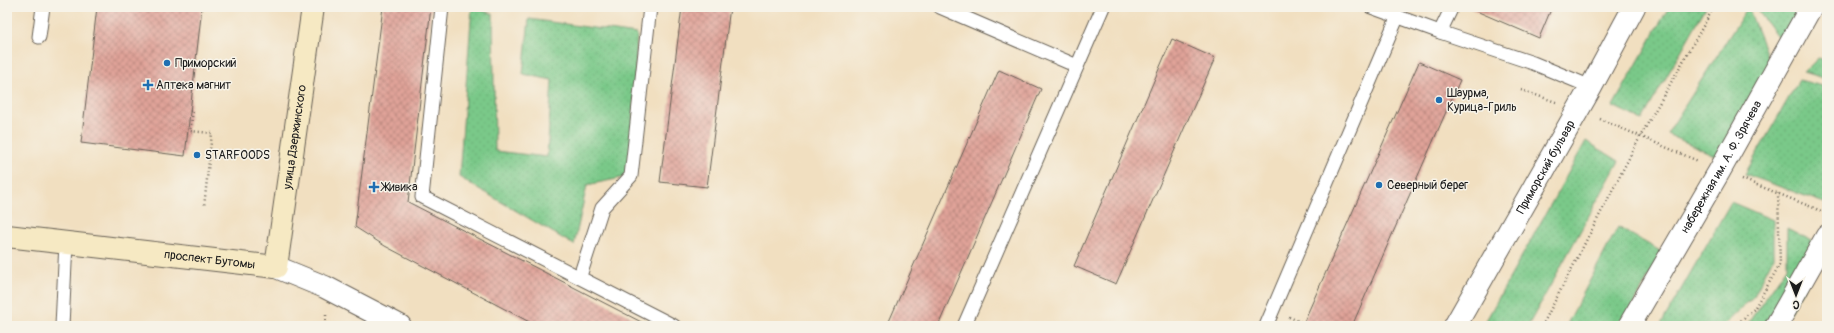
<svg xmlns="http://www.w3.org/2000/svg" width="1834" height="333" viewBox="0 0 1834 333" font-family="Pangolin,sans-serif">
  <style>
    .grass { fill: url(#grass-dots); stroke: #4b7252 }
    .building { fill: url(#building-cross-hatch) }
    .lines { fill: none; stroke-linecap: round; stroke-linejoin: round }
    .lane-casing { stroke: #676055; stroke-width: 15 }
    .street-casing { stroke: #676055; stroke-width: 24 }
    .secondary-casing { stroke: #676055; stroke-width: 24 }
    .path { stroke: #676055; stroke-width: 2.5; stroke-dasharray: 1 3; stroke-linecap: butt }
    .lane { stroke: #fff; stroke-width: 13 }
    .street { stroke: #fff; stroke-width: 22 }
    .secondary { stroke: #f6e9c3; stroke-width: 22 }
    .poi-dot { fill: #1f6fb2; stroke: #f7f3e8; stroke-width: 1.5 }
    .labels { text-anchor: middle; stroke-width: 3; stroke-linejoin: round; paint-order: stroke }
    .poi-label { font-size: 12px; fill: #1c1c1c; stroke: #f7f3e8; text-anchor: start }
    .street-label { font-size: 12px; fill: #1c1c1c; stroke: #f7f3e8 }
  </style>
  <defs>
    <pattern id="grass-dots" width="8" height="8" patternUnits="userSpaceOnUse"><rect width="8" height="8" fill="#7ac989"/><path d="M2 2h.1M6 6h.1" fill="none" stroke="#69ac76" stroke-width="1.8" stroke-linecap="round"/></pattern>
    <pattern id="building-cross-hatch" width="8" height="8" patternUnits="userSpaceOnUse"><rect width="8" height="8" fill="#e0a399"/><path d="M0 0l8 8M0 8l8-8" fill="none" stroke="#b5847c"/></pattern>
  </defs>
  <rect width="100%" height="100%" fill="#f7f3e8"/>
  <filter id="ink" filterUnits="userSpaceOnUse"><feTurbulence type="fractalNoise" baseFrequency=".025" numOctaves="2"/><feDisplacementMap in="SourceGraphic" scale="8" xChannelSelector="R" yChannelSelector="G"/><feConvolveMatrix kernelMatrix="1 2 1 2 8 2 1 2 1" color-interpolation-filters="sRGB"/></filter>
  <filter id="wash" filterUnits="userSpaceOnUse"><feTurbulence type="fractalNoise" baseFrequency=".012" numOctaves="4" result="noise"/><feDisplacementMap in="SourceGraphic" scale="16" xChannelSelector="R" yChannelSelector="G"/><feGaussianBlur stdDeviation="0.9" result="paint"/><feColorMatrix in="noise" values="0 0 0 0 0 0 0 0 0 0 0 0 0 0 0 0 0 1.4 0 .05"/><feComposite in="paint" operator="in"/></filter>
  <g filter="url(#wash)">
    <rect width="100%" height="100%" fill="#f1dfc0"/>
    <g class="grass">
      <polygon points="472,7 493,14 495,151 547,157 552,80 523,74 529,19 637,34 631,176 587,185 574,245 459,177"/>
      <polygon points="1669,7 1706,7 1642,120 1613,106"/>
      <polygon points="1748,7 1770,63 1719,157 1667,134"/>
      <polygon points="1755,7 1806,7 1783,44"/>
      <polygon points="1818,58 1827,60 1827,79 1804,72"/>
      <polygon points="1799,80 1827,87 1827,204 1745,174"/>
      <polygon points="1586,141 1619,161 1528,326 1483,326"/>
      <polygon points="1731,202 1773,220 1773,258 1754,296 1723,326 1660,326"/>
      <polygon points="1618,227 1662,252 1622,326 1566,326"/>
      <polygon points="1787,228 1826,248 1782,326 1746,326 1787,267"/>
    </g>
    <g id="blocks">
      <g class="building">
        <polygon points="97,7 202,7 185,156 81,143"/>
        <polygon points="383,7 431,7 408,202 649,326 537,326 385,246 355,227"/>
        <polygon points="682,7 730,7 707,187 660,182"/>
        <polygon points="1467,7 1552,7 1539,38"/>
        <polygon points="1172,39 1215,58 1116,284 1074,266"/>
        <polygon points="1419,62 1460,80 1352,326 1302,326"/>
        <polygon points="999,70 1041,89 938,326 887,326"/>
      </g>
    </g>
  </g>
  <g filter="url(#ink)">
    <use href="#blocks" fill-opacity="0" stroke="#676055" stroke-width="1"/>
    <g class="lines">
      <g class="lane-casing">
        <g id="lane">
          <polyline points="442,7 422,197 674,326"/>
          <polyline points="940,7 1077,66"/>
          <polyline points="1371,7 1440,32"/>
          <polyline points="1452,7 1440,32 1533,63 1591,87"/>
          <polyline points="39,37 43,7"/>
          <polyline points="580,276 602,208 631,176 650,7"/>
          <polyline points="62,326 66,243"/>
          <polyline points="964,326 1103,7"/>
          <polyline points="1266,326 1397,18"/>
        </g>
      </g>
      <g class="street-casing">
        <g id="street">
          <polyline points="276,267 325,287 400,326"/>
          <path id="s1" d="M1455,326L1591,87L1634,7"/>
          <path id="s2" d="M1629,326L1720,170L1811,7"/>
          <polyline points="1776,326 1827,236"/>
        </g>
      </g>
      <g class="secondary-casing">
        <g id="secondary">
          <path id="s3" d="M7,236L276,267L313,7"/>
        </g>
      </g>
      <g class="path">
        <polyline points="1521,90 1556,102"/>
        <polyline points="190,111 193,111 190,131 212,133 204,207"/>
        <polyline points="1600,119 1698,161"/>
        <polyline points="1742,179 1824,212"/>
        <polyline points="326,315 326,326"/>
        <polyline points="1289,317 1303,323"/>
        <polyline points="1542,326 1640,137 1714,7"/>
        <polyline points="1735,326 1754,309 1780,264 1778,193"/>
      </g>
      <use href="#lane" class="lane"/>
      <use href="#street" class="street"/>
      <use href="#secondary" class="secondary"/>
    </g>
  </g>
  <g class="poi-dot">
    <circle cx="167" cy="63" r="4"/>
    <path d="M146 79h4v4h4v4h-4v4h-4v-4h-4v-4h4z"/>
    <circle cx="1439" cy="100" r="4"/>
    <circle cx="197" cy="155" r="4"/>
    <circle cx="1379" cy="185" r="4"/>
    <path d="M372 181h4v4h4v4h-4v4h-4v-4h-4v-4h4z"/>
  </g>
  <g class="labels">
    <g class="poi-label">
      <text x="175" y="67">Приморский</text>
      <text x="156" y="89">Аптека магнит</text>
      <text x="1447" y="97">Шаурма,<tspan x="1447" dy="14">Курица-Гриль</tspan></text>
      <text x="205" y="159">STARFOODS</text>
      <text x="1387" y="189">Северный берег</text>
      <text x="382" y="191">Живика</text>
    </g>
    <g class="street-label">
      <text dy="4" stroke="none"><textPath href="#s3" startOffset="402">улица Дзержинского</textPath></text>
      <text dy="4" stroke="none"><textPath href="#s1" startOffset="183">Приморский бульвар</textPath></text>
      <text dy="4" stroke="none"><textPath href="#s2" startOffset="184">набережная им. А. Ф. Зрячева</textPath></text>
      <text dy="4" stroke="none"><textPath href="#s3" startOffset="204">проспект Бутомы</textPath></text>
    </g>
  </g>
  <rect width="1834" height="333" fill="none" stroke="#f7f3e8" stroke-width="24"/>
  <g transform="translate(1796 295) rotate(180)" stroke="#f7f3e8" stroke-width="3" paint-order="stroke">
  <path d="M0-3L7 15L0 10L-7 15Z" fill="#1c1c1c"/>
  <text y="-6" font-size="11" font-weight="bold" text-anchor="middle" fill="#1c1c1c">С</text>
  </g>
</svg>
